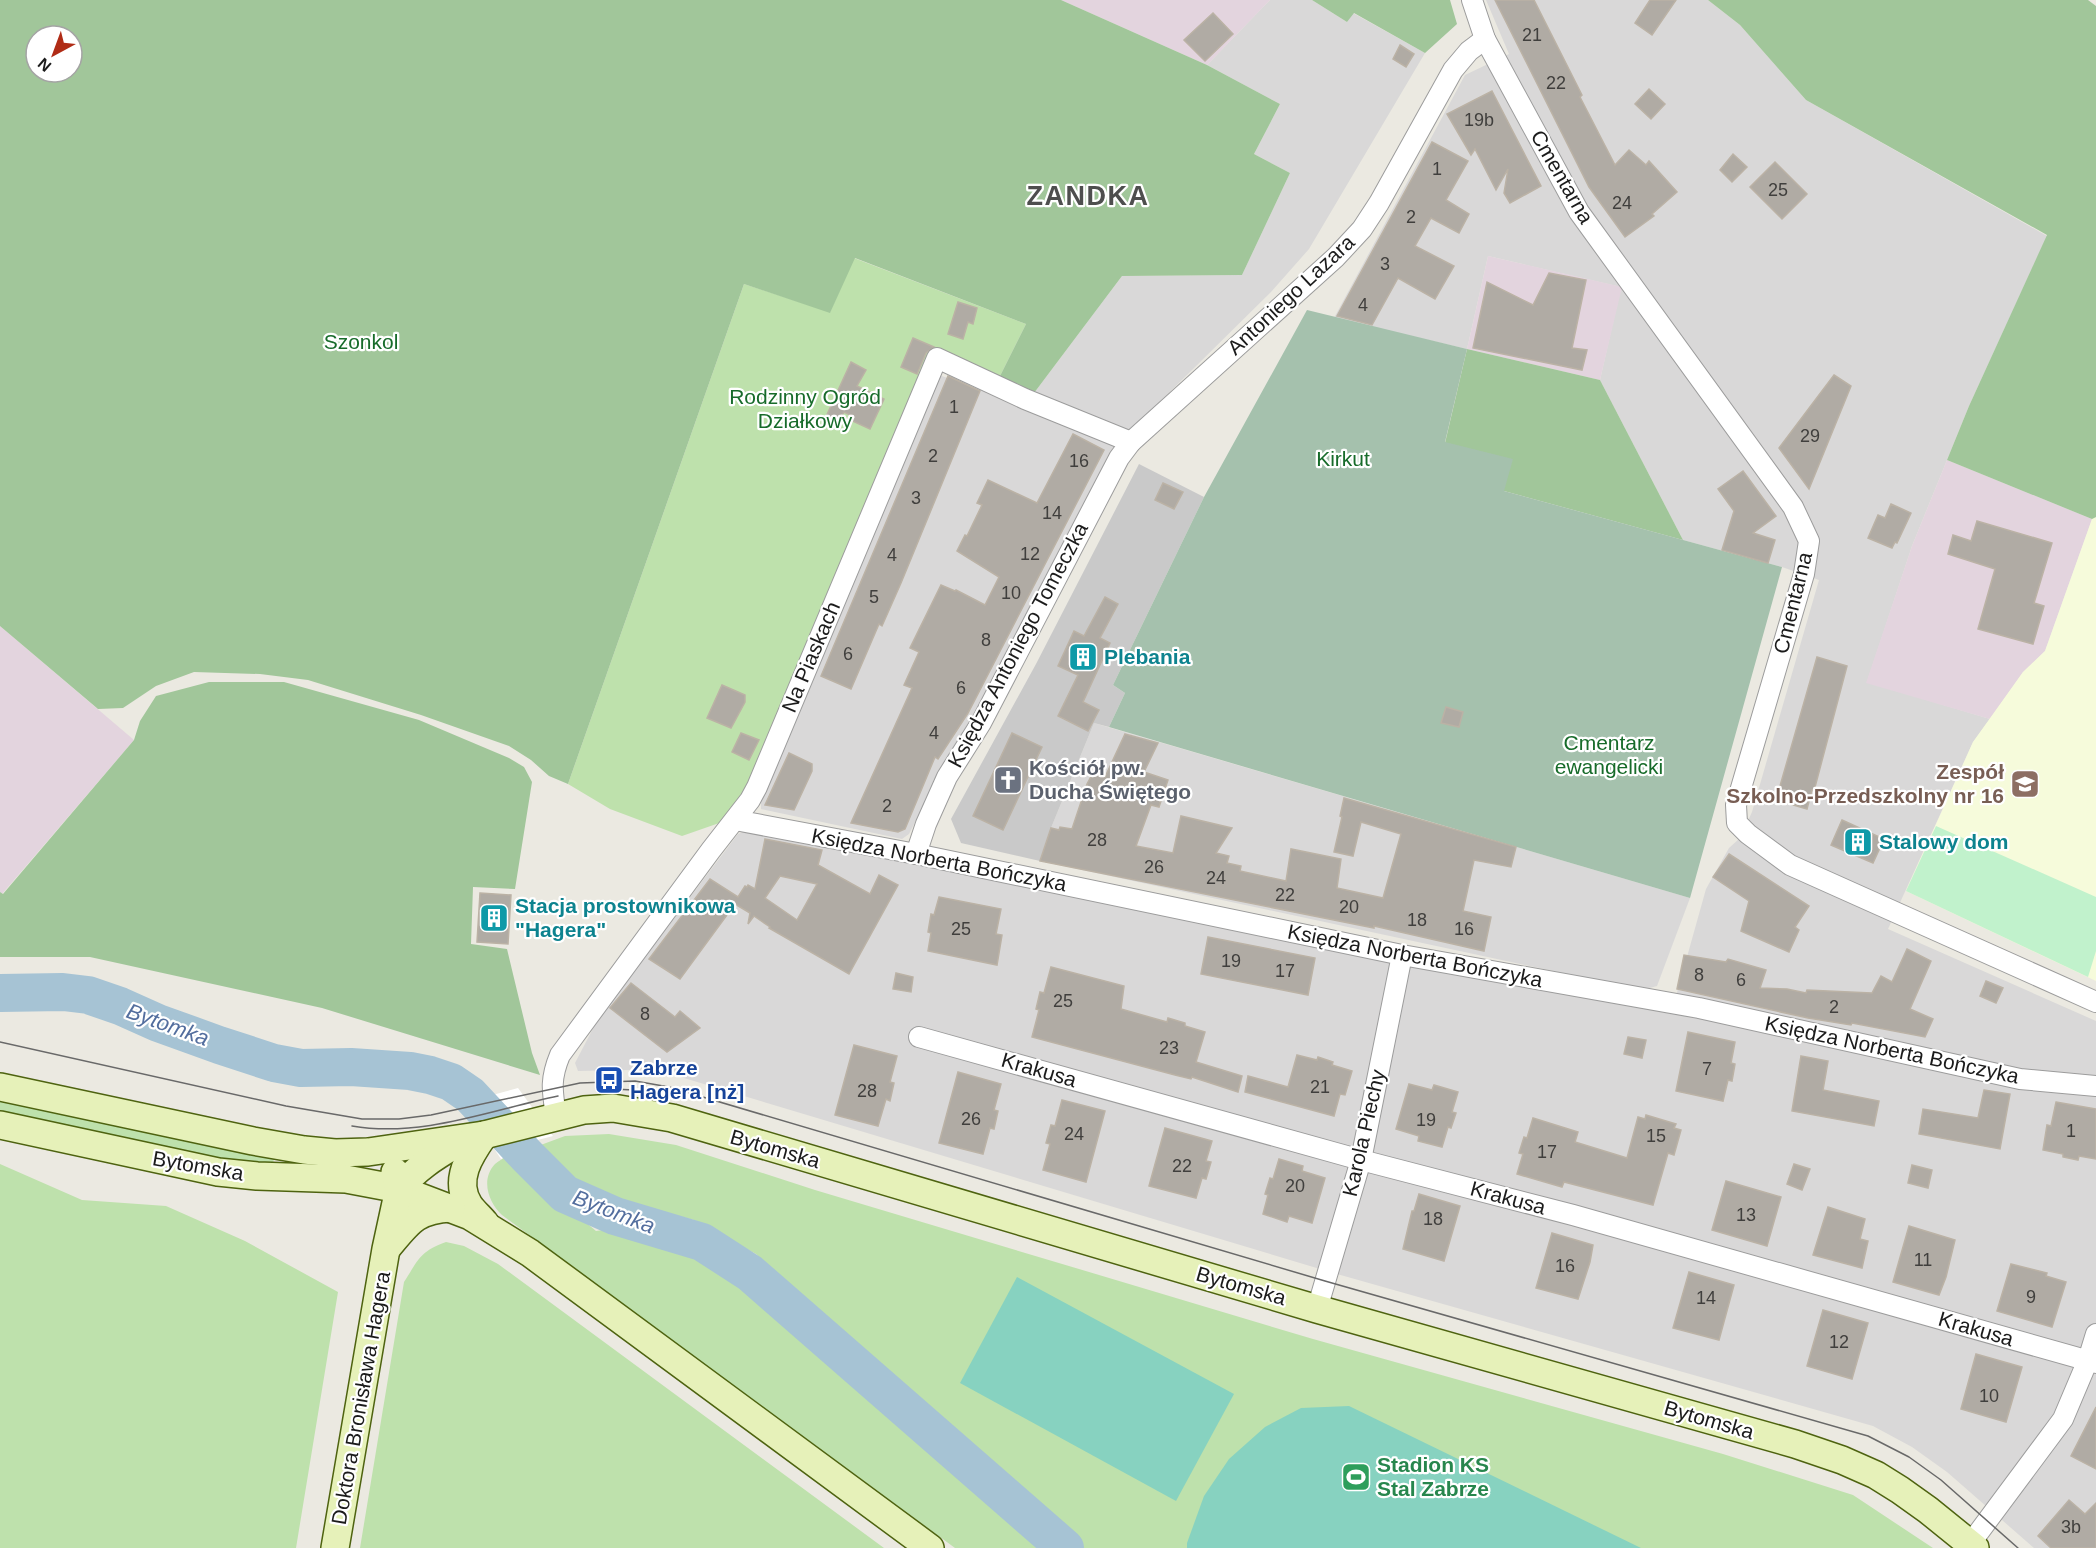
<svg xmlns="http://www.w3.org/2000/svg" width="2096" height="1548" viewBox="0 0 2096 1548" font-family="Helvetica,sans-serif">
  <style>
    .residential { fill: #d9d8d8 }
    .industrial { fill: #e3d4de }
    .education { fill: #f6fbdb }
    .religious { fill: #c9c9c9 }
    .grass { fill: #bee1ac }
    .forest { fill: #a1c69a; fill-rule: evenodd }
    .cemetery { fill: #a5c1ad }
    .park { fill: #c1f2cc }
    .pitch { fill: #87d2c0 }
    .pier { fill: #fff }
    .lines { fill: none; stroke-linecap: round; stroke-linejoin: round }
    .river { stroke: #a6c3d4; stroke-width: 38 }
    .building { fill: #b0aba4; stroke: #bbb2a5; stroke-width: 1.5; fill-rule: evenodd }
    .street-casing { stroke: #9c9c9c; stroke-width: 22 }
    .secondary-casing { stroke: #4e6310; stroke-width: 30 }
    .street { stroke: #fff; stroke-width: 20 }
    .secondary { stroke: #e6f1b9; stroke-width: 27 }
    .tram { stroke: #696969; stroke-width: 1.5 }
    .labels { text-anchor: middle; stroke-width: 4.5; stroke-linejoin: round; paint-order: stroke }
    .number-label { font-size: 18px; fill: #403f3d }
    .street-label { font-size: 21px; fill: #1b1b1b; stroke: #fff }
    .park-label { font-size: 21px; fill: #176b2a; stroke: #fff }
    .culture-label { font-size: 21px; font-weight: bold; fill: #0d838f; stroke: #fff; text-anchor: start }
    .worship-label { font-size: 21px; font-weight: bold; fill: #5b616d; stroke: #fff; text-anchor: start }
    .education-label { font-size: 21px; font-weight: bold; fill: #785e54; stroke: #fff; text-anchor: end }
    .transit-label { font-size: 21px; font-weight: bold; fill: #164399; stroke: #fff; text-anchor: start }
    .leisure-label { font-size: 21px; font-weight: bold; fill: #27864d; stroke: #fff; text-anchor: start }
    .water-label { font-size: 22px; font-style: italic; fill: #536e9e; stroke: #fff }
    .district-label { font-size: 27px; font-weight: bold; letter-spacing: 1.5px; fill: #4e4e4e; stroke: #fff }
  </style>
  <rect width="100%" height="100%" fill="#ebe9e1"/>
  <g class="residential">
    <polygon points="1270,0 1312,0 1347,22 1353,13 1425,53 1309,249 1271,292 1113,448 973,718 931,791 909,834 902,839 761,809 761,796 936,374 1025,405 1122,276 1242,275 1290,173 1254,154 1280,104 1207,65"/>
    <polygon points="1486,0 1708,0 1740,25 1806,100 2047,236 1969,406 1947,460 1912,546 1867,682 1990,719 1973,742 1888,929 2096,1021 2096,1548 2034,1548 1947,1472 1912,1447 1873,1426 1330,1272 674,1075 629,1070 578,1071 575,1063 599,1017 738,834 748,830 1671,1014 1706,889 1729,848 1740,838 1752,812 1819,580 1782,567 1683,540 1600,380 1621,287 1488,256 1467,349 1334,318 1465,75 1509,54"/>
    <polygon points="1094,723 1690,898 1657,986 1642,990 1040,861 1051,828"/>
  </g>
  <g class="industrial">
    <polygon points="1061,0 1270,0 1207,65"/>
    <polygon points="1488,256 1622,287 1600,380 1467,349"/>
    <polygon points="1947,460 2092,519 2045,651 2023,672 1990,719 1866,683 1912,546"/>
    <polygon points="0,626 134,740 2,894 0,892"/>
  </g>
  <polygon class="education" points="2096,517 2096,981 1906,891 1973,742 2023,672 2045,651 2092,519"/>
  <polygon class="religious" points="1139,464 1204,497 1113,685 1125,693 1109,727 1094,723 1051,828 1040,861 961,843 951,819 1036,664"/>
  <g class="grass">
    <polygon points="854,258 1026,324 996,384 931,362 745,814 682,836 610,809 568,784 744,284 830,312"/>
    <polygon points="0,1099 274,1157 273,1166 220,1160 0,1113"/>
    <polygon points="609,1134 676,1145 815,1190 1313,1339 1723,1454 1853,1495 1933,1548 1080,1548 868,1358 756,1254 694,1220 657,1210 590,1198 538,1146 565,1136"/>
    <path d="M507,1156L596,1231L630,1226L679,1241L735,1272L796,1321L1045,1548H955L502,1215C489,1203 480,1180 495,1164C498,1161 503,1159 507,1156Z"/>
    <polygon points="0,1164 82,1200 166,1206 245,1241 338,1292 296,1548 0,1548"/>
    <path d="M446,1242L464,1246L498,1264L884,1548H360L404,1282C419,1259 419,1252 446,1242Z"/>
  </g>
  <g class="forest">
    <path d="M0,0H1061L1207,65L1280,104L1254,154L1290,173L1242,275L1122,276L1025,405L996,384L1026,324L855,258L830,313L744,284L568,784L549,776L531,760L509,746L421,715L308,680L260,674L194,672L156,686L123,708L98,709L0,626ZM36,36H72V72H36Z"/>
    <polygon points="1312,0 1450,0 1457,24 1425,53 1354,13 1347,22"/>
    <polygon points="1708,0 2088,0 2096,6 2096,517 2092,519 1947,460 1969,406 2047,235 1806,100 1740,25"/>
    <polygon points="1467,349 1600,380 1683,540 1504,491 1445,443"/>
    <polygon points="209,682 284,682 419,720 509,758 524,767 532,782 515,889 473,887 471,944 507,949 532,1053 540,1075 322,1008 90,957 0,957 0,892 3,894 134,740 140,721 156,696"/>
  </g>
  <polygon class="cemetery" points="1307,310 1467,349 1445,442 1513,459 1504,491 1782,567 1690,898 1109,727 1125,693 1113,685 1204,497"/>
  <polygon class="park" points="1936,826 2096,897 2096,951 2088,977 1906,891"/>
  <g class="pitch">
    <polygon points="1017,1277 1234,1394 1176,1501 960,1383"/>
    <polygon points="1349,1406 1641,1548 1187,1548 1187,1543 1204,1496 1229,1459 1265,1427 1301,1408"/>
  </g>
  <polygon class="pier" points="518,1088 553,1136 534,1141 501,1159 463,1103"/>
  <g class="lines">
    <polyline class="river" points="0,993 63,992 88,995 120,1006 158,1023 219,1045 274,1063 301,1068 351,1067 410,1071 430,1075 451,1082 470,1095 527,1156 565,1194 615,1216 702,1242 750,1273 1065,1548"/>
  </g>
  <g class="building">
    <polygon points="1495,0 1534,0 1582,95 1580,97 1615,165 1629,150 1646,165 1649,161 1677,192 1652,214 1654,216 1625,237 1589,187"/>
    <polygon points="1650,0 1676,0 1652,35 1635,23"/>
    <polygon points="1213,13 1233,34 1205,61 1184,40"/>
    <polygon points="1400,45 1414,54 1406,67 1393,59"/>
    <polygon points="1649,89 1665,104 1651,119 1635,104"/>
    <polygon points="1492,91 1541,186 1510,203 1504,193 1508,169 1496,190 1475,149 1471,155 1447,114"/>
    <polygon points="1432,142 1468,161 1446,200 1469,214 1459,233 1431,218 1415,246 1454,266 1435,299 1398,278 1372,325 1337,316"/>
    <polygon points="1733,154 1747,167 1732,182 1720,170"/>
    <polygon points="1775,162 1807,194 1782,219 1750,187"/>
    <polygon points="1549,273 1586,280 1572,348 1587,350 1582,370 1473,348 1487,282 1533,305"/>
    <polygon points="958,302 977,308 973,324 968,322 963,339 948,334"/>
    <polygon points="913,338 934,347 926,353 917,374 901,367"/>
    <polygon points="851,362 866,370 857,386 884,399 870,429 848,419 850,415 844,412 837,425 825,419"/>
    <polygon points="1834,375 1851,386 1809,489 1779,448"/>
    <polygon points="948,376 980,391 901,583 882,626 879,624 851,689 821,676"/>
    <polygon points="1073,434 1104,450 968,713 938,759 935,757 905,829 898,832 851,823 912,688 904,685 919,652 910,648 941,585 955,591 956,590 985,605 999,577 957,551 965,535 967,536 982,505 977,503 988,480 1037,503"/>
    <polygon points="1743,471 1776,516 1753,533 1775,540 1768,563 1722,550 1734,511 1718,489"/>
    <polygon points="1163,483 1183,492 1174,509 1155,500"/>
    <polygon points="1891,504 1911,513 1897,543 1895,542 1892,548 1868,538 1878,515 1885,518"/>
    <polygon points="1977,521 2052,543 2034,603 2044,606 2033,644 1978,629 1995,569 1948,554 1953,535 1971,541"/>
    <polygon points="1105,597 1118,604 1100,638 1110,643 1083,702 1099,710 1088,731 1058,716 1078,675 1058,666 1074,631 1084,636"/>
    <polygon points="1817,657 1847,666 1814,791 1812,790 1807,809 1776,800"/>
    <polygon points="722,685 745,695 745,702 731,728 707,718"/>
    <polygon points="1446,707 1463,712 1459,727 1441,723"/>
    <polygon points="741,733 759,740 749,760 732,752"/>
    <polygon points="1012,733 1042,747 1003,830 973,816"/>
    <polygon points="1125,734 1158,743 1144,772 1168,780 1159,807 1151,805 1136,846 1173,853 1181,816 1232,828 1216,853 1229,856 1227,863 1241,866 1240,871 1286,881 1291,849 1341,859 1337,888 1383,898 1401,834 1361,822 1353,856 1334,852 1342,817 1340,816 1344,798 1516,847 1511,867 1474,860 1463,911 1491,917 1484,951 1374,926 1374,928 1040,861 1051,828 1059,830 1060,827 1072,829 1087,784 1093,773 1105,777"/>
    <polygon points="789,753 812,764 812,771 794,810 765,805"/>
    <polygon points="1842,820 1884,839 1873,863 1831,845"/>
    <path d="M765,839L822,850L818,865L870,894L879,875L898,885L849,974L769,928L770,927L754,916L748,924L750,913L735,904L680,979L649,959L710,879L738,897L745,886L747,887L748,885L755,889ZM780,876L817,884L797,920L765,898Z"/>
    <polygon points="1729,854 1809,906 1795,927 1799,930 1789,952 1741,931 1749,901 1713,877"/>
    <polygon points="480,893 511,895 508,944 477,942"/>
    <polygon points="939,897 1001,909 996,934 1002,935 997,965 928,951 931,933 928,932 931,914 934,915"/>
    <polygon points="1208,937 1315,958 1308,995 1201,974"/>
    <polygon points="1907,949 1931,961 1910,1009 1933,1019 1925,1037 1852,1023 1851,1025 1808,1018 1677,989 1684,955 1726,962 1728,959 1766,970 1760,988 1787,989 1806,993 1807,990 1872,993 1881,976 1892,982"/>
    <polygon points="1051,967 1124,986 1121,1009 1167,1022 1168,1018 1185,1023 1185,1026 1205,1032 1196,1062 1242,1076 1238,1092 1192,1077 1191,1079 1175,1075 1032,1037 1039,1010 1036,1009 1040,992 1044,993"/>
    <polygon points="896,973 913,977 911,992 893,989"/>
    <polygon points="1986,981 2003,988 1996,1003 1980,996"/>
    <polygon points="631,983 675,1017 680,1011 700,1028 667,1052 610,1008"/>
    <polygon points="1688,1032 1735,1042 1731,1063 1735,1064 1732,1081 1728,1080 1723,1101 1676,1091"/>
    <polygon points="1628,1037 1646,1040 1642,1058 1624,1054"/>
    <polygon points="854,1045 897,1056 890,1082 894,1083 890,1101 886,1099 878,1126 835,1115"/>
    <polygon points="1297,1055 1317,1060 1318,1057 1333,1062 1332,1065 1352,1071 1345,1095 1340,1094 1334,1116 1245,1092 1248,1076 1288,1087"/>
    <polygon points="1801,1056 1828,1061 1823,1090 1879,1101 1874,1126 1792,1111"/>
    <polygon points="958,1072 1001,1084 994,1110 998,1111 994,1129 990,1128 983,1154 939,1143"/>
    <polygon points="1409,1084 1432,1090 1434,1085 1458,1092 1452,1112 1456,1113 1451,1128 1448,1127 1442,1147 1418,1141 1419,1136 1396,1129"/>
    <polygon points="1984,1090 2010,1094 2000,1149 1919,1134 1923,1109 1978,1118"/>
    <polygon points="1062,1100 1105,1111 1086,1182 1043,1170 1050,1144 1046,1143 1051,1125 1055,1126"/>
    <polygon points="2056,1102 2096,1109 2096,1159 2079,1156 2078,1160 2063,1157 2063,1154 2043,1150 2047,1125 2051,1126"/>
    <polygon points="1646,1115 1676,1124 1674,1128 1681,1130 1674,1155 1668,1153 1653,1205 1564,1182 1562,1187 1517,1174 1523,1154 1519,1153 1524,1137 1527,1138 1533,1118 1578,1132 1575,1142 1627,1158 1638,1117 1645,1119"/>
    <polygon points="1165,1128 1212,1141 1206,1161 1211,1162 1206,1179 1202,1178 1196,1198 1149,1186"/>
    <polygon points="1279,1159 1303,1166 1302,1171 1325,1178 1312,1223 1289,1216 1287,1222 1263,1214 1268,1195 1265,1194 1270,1178 1273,1179"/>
    <polygon points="1794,1164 1810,1169 1802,1190 1787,1184"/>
    <polygon points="1912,1165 1932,1170 1928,1188 1908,1183"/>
    <polygon points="1726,1181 1781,1197 1767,1246 1712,1230"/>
    <polygon points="1419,1194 1460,1206 1444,1261 1403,1249 1412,1211 1414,1211"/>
    <polygon points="1828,1207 1865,1219 1860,1239 1868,1241 1862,1268 1813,1255"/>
    <polygon points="1909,1226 1955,1240 1946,1277 1939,1295 1893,1282"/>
    <polygon points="1552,1233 1593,1245 1590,1262 1578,1299 1536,1288"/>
    <polygon points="2011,1264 2047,1273 2046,1276 2066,1282 2052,1327 1997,1311"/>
    <polygon points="1689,1272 1734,1285 1719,1340 1673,1328"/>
    <polygon points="1823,1310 1868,1323 1852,1379 1807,1366"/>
    <polygon points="1976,1354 2022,1367 2006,1422 1961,1409"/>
    <polygon points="2096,1407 2096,1469 2071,1456"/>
    <polygon points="2069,1500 2085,1514 2096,1503 2096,1548 2051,1548 2038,1536"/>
  </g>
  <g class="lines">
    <g class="street-casing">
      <g id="street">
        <polyline points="1472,0 1485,39 1579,212 1793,507 1809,541 1804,574 1736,805 1737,823 1748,834 1790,865 2096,1002"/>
        <polyline points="735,820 916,854 1402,955 1699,1008 2020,1079 2096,1086"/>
        <polyline points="916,854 926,824 947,777 981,723 1119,458 1131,442 1336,257 1362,229 1379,203 1453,70 1469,51 1485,39"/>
        <polyline points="919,1037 1361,1160 1573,1215 2096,1363"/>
        <path d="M556,1116C552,1090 550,1079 560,1055L711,850L750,800L757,787L937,358L1025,399L1131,442"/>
        <polyline points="1317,1309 1361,1160 1402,955"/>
        <polyline points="1970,1544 2063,1419 2088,1360 2096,1334"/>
      </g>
    </g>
    <g class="secondary-casing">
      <g id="secondary">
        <polyline points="0,1087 253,1141 304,1150 335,1153 368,1152 484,1135 584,1110 613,1108 672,1118 1317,1309 1795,1444 1842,1460 1876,1475 1900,1490 1928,1510 1975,1548"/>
        <polyline points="0,1125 218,1172 257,1176 346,1179 399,1189 470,1216 530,1253 930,1548"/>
        <path d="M484,1135C470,1155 453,1180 469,1205C473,1211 480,1217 485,1223"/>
        <path d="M399,1189C415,1169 434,1157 456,1144"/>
        <path d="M387,1248C409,1222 415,1210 451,1208"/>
        <polyline points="335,1548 386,1249 399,1189 395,1172"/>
      </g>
    </g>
    <use href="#street" class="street"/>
    <use href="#secondary" class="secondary"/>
    <g class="tram">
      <polyline points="0,1042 286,1106 362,1119 399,1119 431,1115 580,1083 635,1081 669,1087 1325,1281 1868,1436 1909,1457 1941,1480 2018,1548"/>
      <polyline points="612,1089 634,1090 674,1098"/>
      <path d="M352,1126C422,1138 491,1110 558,1096"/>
    </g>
  </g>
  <defs>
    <g id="building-square" transform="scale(1.5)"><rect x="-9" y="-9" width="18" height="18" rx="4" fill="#0f9aa8" stroke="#fff"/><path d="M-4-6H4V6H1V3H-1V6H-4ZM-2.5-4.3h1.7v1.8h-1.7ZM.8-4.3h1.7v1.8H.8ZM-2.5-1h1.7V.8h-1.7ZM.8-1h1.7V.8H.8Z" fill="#fff"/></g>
    <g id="church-square" transform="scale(1.5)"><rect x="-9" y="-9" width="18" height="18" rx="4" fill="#6b7280" stroke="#fff"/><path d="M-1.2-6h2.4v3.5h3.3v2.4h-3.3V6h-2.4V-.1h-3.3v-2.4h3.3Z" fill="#fff"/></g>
    <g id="school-square" transform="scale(1.5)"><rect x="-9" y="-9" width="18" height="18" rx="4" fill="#8d6e63" stroke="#fff"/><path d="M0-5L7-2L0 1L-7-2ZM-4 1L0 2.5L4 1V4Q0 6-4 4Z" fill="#fff"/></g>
    <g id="bus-square" transform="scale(1.5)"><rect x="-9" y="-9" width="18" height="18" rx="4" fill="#1a4fb4" stroke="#fff"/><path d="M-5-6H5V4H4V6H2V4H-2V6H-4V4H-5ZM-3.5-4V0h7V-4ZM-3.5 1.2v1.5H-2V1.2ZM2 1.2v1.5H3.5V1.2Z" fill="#fff"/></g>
    <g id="stadium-square" transform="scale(1.5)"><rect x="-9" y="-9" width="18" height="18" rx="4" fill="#2e9e5b" stroke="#fff"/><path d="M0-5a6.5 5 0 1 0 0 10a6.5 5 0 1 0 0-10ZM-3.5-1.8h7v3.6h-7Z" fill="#fff"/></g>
  </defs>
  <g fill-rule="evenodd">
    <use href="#building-square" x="1083" y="657"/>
    <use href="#church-square" x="1008" y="780"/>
    <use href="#school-square" x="2025" y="784"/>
    <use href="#building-square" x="1858" y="842"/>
    <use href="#building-square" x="494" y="918"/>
    <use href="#bus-square" x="609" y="1080"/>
    <use href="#stadium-square" x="1356" y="1477"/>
  </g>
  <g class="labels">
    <g class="number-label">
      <text x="1532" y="41">21</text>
      <text x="1556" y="89">22</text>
      <text x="1479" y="126">19b</text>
      <text x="1437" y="175">1</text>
      <text x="1778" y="196">25</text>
      <text x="1622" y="209">24</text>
      <text x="1411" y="223">2</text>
      <text x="1385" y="270">3</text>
      <text x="1363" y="311">4</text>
      <text x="954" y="413">1</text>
      <text x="1810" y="442">29</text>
      <text x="933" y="462">2</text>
      <text x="1079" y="467">16</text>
      <text x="916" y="504">3</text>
      <text x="1052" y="519">14</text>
      <text x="1030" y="560">12</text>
      <text x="892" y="561">4</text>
      <text x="1011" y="599">10</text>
      <text x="874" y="603">5</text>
      <text x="986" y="646">8</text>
      <text x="848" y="660">6</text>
      <text x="961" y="694">6</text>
      <text x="934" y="739">4</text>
      <text x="887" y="812">2</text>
      <text x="1097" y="846">28</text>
      <text x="1154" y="873">26</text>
      <text x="1216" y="884">24</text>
      <text x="1285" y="901">22</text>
      <text x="1349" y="913">20</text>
      <text x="1417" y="926">18</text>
      <text x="961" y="935">25</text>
      <text x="1464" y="935">16</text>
      <text x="1231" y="967">19</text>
      <text x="1285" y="977">17</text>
      <text x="1699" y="981">8</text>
      <text x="1741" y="986">6</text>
      <text x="1063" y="1007">25</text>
      <text x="1834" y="1013">2</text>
      <text x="645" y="1020">8</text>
      <text x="1169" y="1054">23</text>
      <text x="1707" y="1075">7</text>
      <text x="1320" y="1093">21</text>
      <text x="867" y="1097">28</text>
      <text x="971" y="1125">26</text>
      <text x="1426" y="1126">19</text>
      <text x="2071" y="1137">1</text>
      <text x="1074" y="1140">24</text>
      <text x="1656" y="1142">15</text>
      <text x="1547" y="1158">17</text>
      <text x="1182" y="1172">22</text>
      <text x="1295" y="1192">20</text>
      <text x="1746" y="1221">13</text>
      <text x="1433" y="1225">18</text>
      <text x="1923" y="1266">11</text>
      <text x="1565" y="1272">16</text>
      <text x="2031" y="1303">9</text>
      <text x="1706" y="1304">14</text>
      <text x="1839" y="1348">12</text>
      <text x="1989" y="1402">10</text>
      <text x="2071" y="1533">3b</text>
    </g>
    <g class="street-label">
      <text transform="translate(1562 177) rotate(60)" y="7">Cmentarna</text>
      <text transform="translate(1291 295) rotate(-43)" y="7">Antoniego Lazara</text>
      <text transform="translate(1793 603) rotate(-76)" y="7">Cmentarna</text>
      <text transform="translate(1018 645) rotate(-62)" y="7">Księdza Antoniego Tomeczka</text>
      <text transform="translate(811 657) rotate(-67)" y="7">Na Piaskach</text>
      <text transform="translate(939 860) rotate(11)" y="7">Księdza Norberta Bończyka</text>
      <text transform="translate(1415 956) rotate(11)" y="7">Księdza Norberta Bończyka</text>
      <text transform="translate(1892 1050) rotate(12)" y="7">Księdza Norberta Bończyka</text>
      <text transform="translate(1039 1070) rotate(16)" y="7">Krakusa</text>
      <text transform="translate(1364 1133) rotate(-77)" y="7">Karola Piechy</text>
      <text transform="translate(775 1149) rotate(16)" y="7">Bytomska</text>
      <text transform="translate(198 1166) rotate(10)" y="7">Bytomska</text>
      <text transform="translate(1508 1198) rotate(15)" y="7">Krakusa</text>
      <text transform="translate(1241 1286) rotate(16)" y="7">Bytomska</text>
      <text transform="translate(1976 1329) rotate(16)" y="7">Krakusa</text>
      <text transform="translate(361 1398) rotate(-80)" y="7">Doktora Bronisława Hagera</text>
      <text transform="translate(1709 1420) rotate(16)" y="7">Bytomska</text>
    </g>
    <g class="park-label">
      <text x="361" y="349">Szonkol</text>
      <text x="805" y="404">Rodzinny Ogród<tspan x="805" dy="24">Działkowy</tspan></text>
      <text x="1343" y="466">Kirkut</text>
      <text x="1609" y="750">Cmentarz<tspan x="1609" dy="24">ewangelicki</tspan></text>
    </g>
    <g class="culture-label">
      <text x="1104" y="664">Plebania</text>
      <text x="1879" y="849">Stalowy dom</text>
      <text x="515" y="913">Stacja prostownikowa<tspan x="515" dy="24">"Hagera"</tspan></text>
    </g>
    <g class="worship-label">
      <text x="1029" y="775">Kościół pw.<tspan x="1029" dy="24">Ducha Świętego</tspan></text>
    </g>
    <g class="education-label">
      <text x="2004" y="779">Zespół<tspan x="2004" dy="24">Szkolno-Przedszkolny nr 16</tspan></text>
    </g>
    <g class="transit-label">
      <text x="630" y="1075">Zabrze<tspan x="630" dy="24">Hagera [nż]</tspan></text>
    </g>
    <g class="leisure-label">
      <text x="1377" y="1472">Stadion KS<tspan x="1377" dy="24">Stal Zabrze</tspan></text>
    </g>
    <g class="water-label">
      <text transform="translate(168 1024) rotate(20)" y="8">Bytomka</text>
      <text transform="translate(614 1211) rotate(21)" y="8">Bytomka</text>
    </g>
    <g class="district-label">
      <text x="1088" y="205">ZANDKA</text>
    </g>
  </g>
  <g transform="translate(54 54) rotate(221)"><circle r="28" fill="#ffffff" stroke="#a4a4a4" stroke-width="1.5"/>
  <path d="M0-4.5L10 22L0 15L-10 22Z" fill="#b02c16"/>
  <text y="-9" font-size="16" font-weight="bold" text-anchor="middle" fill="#1b1b1b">N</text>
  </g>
</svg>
